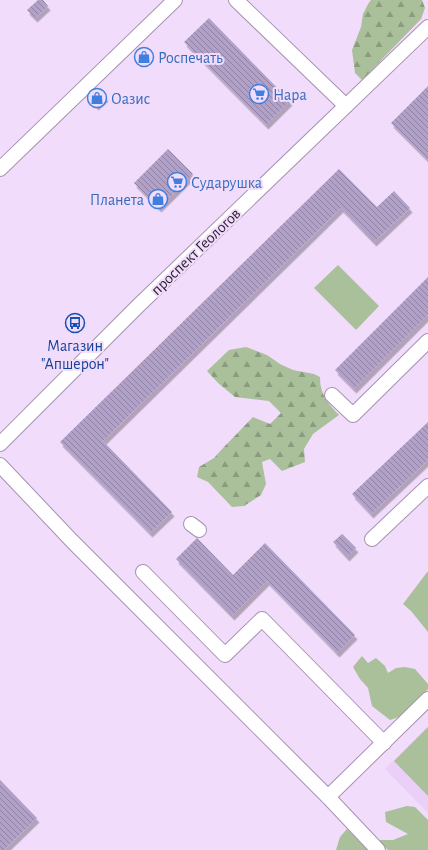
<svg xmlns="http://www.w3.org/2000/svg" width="428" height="850" viewBox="0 0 428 850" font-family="'Alegreya Sans',sans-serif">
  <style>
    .built { fill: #ead0f6 }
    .green { fill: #a9c09a }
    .forest { fill: url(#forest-firs) }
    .building { fill: url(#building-back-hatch); filter: url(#shadow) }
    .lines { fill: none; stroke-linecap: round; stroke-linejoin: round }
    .minor-casing { stroke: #a692b0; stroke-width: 16 }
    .minor { stroke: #fff; stroke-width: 14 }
    .labels { text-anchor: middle; stroke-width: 4; stroke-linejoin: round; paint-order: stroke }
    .shop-label { font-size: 16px; fill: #366cbe; stroke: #f2dcfc; text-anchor: start }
    .street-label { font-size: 16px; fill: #2a222e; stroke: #f2dcfc }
    .transit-label { font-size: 16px; fill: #164399; stroke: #f2dcfc }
  </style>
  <defs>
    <pattern id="forest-firs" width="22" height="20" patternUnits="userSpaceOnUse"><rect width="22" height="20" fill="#a9c09a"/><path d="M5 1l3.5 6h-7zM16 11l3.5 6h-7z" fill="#8a9c7e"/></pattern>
    <pattern id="building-back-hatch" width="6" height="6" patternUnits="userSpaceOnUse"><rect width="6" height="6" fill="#b1a0c8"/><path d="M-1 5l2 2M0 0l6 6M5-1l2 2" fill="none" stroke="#9082a3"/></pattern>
    <filter id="shadow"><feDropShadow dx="2.5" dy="4.5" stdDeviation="0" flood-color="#0004"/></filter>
  </defs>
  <rect width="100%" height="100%" fill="#f2dcfc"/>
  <polygon class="built" points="428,726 428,813 385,769"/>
  <g class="green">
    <polygon points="338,265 379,306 356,330 314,288"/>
    <polygon points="428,571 428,632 411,611 403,604"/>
    <polygon points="362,656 368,663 376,658 385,666 388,673 396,668 405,667 415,669 428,684 428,689 402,716 390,720 372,706 368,688 360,679 353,667"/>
    <polygon points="428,727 428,796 394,761"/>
    <polygon points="407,806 415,807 428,820 428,850 388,850 378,840 393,840 408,834 386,822 385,812"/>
    <polygon points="347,829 368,850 336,850 340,837"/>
  </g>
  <g class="forest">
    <polygon points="371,0 422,0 425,8 421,19 362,80 355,73 352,50 361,27 363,14 368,4"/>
    <path d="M246,347L267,355L280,364L293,370L314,374L320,377C320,395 328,403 339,415L313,434L304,449L305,462L282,471L270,459L262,462L266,484L261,495L244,506L232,507L208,482L197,477L199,467L214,458L224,447L253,417L270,424L281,413L269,401L235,397L218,383L207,371L229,350Z"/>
  </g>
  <g class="building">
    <polygon points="38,0 43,0 48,6 35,18 27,10"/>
    <polygon points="209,18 290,101 266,125 184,42"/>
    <polygon points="428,86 428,160 391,123"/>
    <polygon points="98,89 106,97 96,106 89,98"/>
    <polygon points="168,149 193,174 159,208 134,183"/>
    <polygon points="339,169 377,207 394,191 410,208 374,242 341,208 103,441 172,512 150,533 60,442"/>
    <polygon points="428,277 428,315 354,389 335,370"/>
    <polygon points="428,422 428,460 371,514 352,494"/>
    <polygon points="342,534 356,548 347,557 333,542"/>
    <polygon points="197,538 233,575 265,543 355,635 337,653 267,581 232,616 176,559"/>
    <polygon points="0,780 37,818 4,850 0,850"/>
  </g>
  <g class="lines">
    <g class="minor-casing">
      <g id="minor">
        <polyline points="236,0 346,106"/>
        <polyline points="0,169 175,0"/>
        <polyline points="332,395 353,415 428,341"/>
        <polyline points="0,444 138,306 428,27"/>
        <polyline points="0,465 72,541 328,797 378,850"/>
        <polyline points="191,524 199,530"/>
        <polyline points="372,539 428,486"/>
        <polyline points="143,572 225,655 262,619 384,743"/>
        <polyline points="328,797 428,699"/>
      </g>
    </g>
    <use href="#minor" class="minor"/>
  </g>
  <defs>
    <g id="shop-ring" transform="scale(1)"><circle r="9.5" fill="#f2dcfc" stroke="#3f7fe0" stroke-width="1.5"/><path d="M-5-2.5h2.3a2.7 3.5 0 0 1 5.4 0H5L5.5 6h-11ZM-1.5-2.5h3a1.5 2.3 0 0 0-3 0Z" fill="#3f7fe0"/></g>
    <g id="supermarket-ring" transform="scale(1)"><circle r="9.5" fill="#f2dcfc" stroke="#3f7fe0" stroke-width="1.5"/><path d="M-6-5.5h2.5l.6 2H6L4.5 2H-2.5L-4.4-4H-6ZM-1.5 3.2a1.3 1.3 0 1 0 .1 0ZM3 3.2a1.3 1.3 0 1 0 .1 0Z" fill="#3f7fe0"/></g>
    <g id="bus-ring" transform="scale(1)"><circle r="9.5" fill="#f2dcfc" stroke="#1a4fb4" stroke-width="1.5"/><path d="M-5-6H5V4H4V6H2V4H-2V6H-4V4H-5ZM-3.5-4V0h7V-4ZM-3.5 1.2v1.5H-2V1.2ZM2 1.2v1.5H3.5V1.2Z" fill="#1a4fb4"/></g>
  </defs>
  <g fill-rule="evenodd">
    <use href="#shop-ring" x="144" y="57"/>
    <use href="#supermarket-ring" x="259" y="94"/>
    <use href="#shop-ring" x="97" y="98"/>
    <use href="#supermarket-ring" x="177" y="182"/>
    <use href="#shop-ring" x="158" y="199"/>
    <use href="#bus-ring" x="75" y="323"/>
  </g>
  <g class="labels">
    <g class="shop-label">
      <text x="158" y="63">Роспечать</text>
      <text x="273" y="100">Нара</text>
      <text x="111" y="104">Оазис</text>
      <text x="191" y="188">Сударушка</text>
      <text x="144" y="205" text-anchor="end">Планета</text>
    </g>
    <g class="street-label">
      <text transform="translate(195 251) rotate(-44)" y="6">проспект Геологов</text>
    </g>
    <g class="transit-label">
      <text x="75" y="351">Магазин<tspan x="75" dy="18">"Апшерон"</tspan></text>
    </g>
  </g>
</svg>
